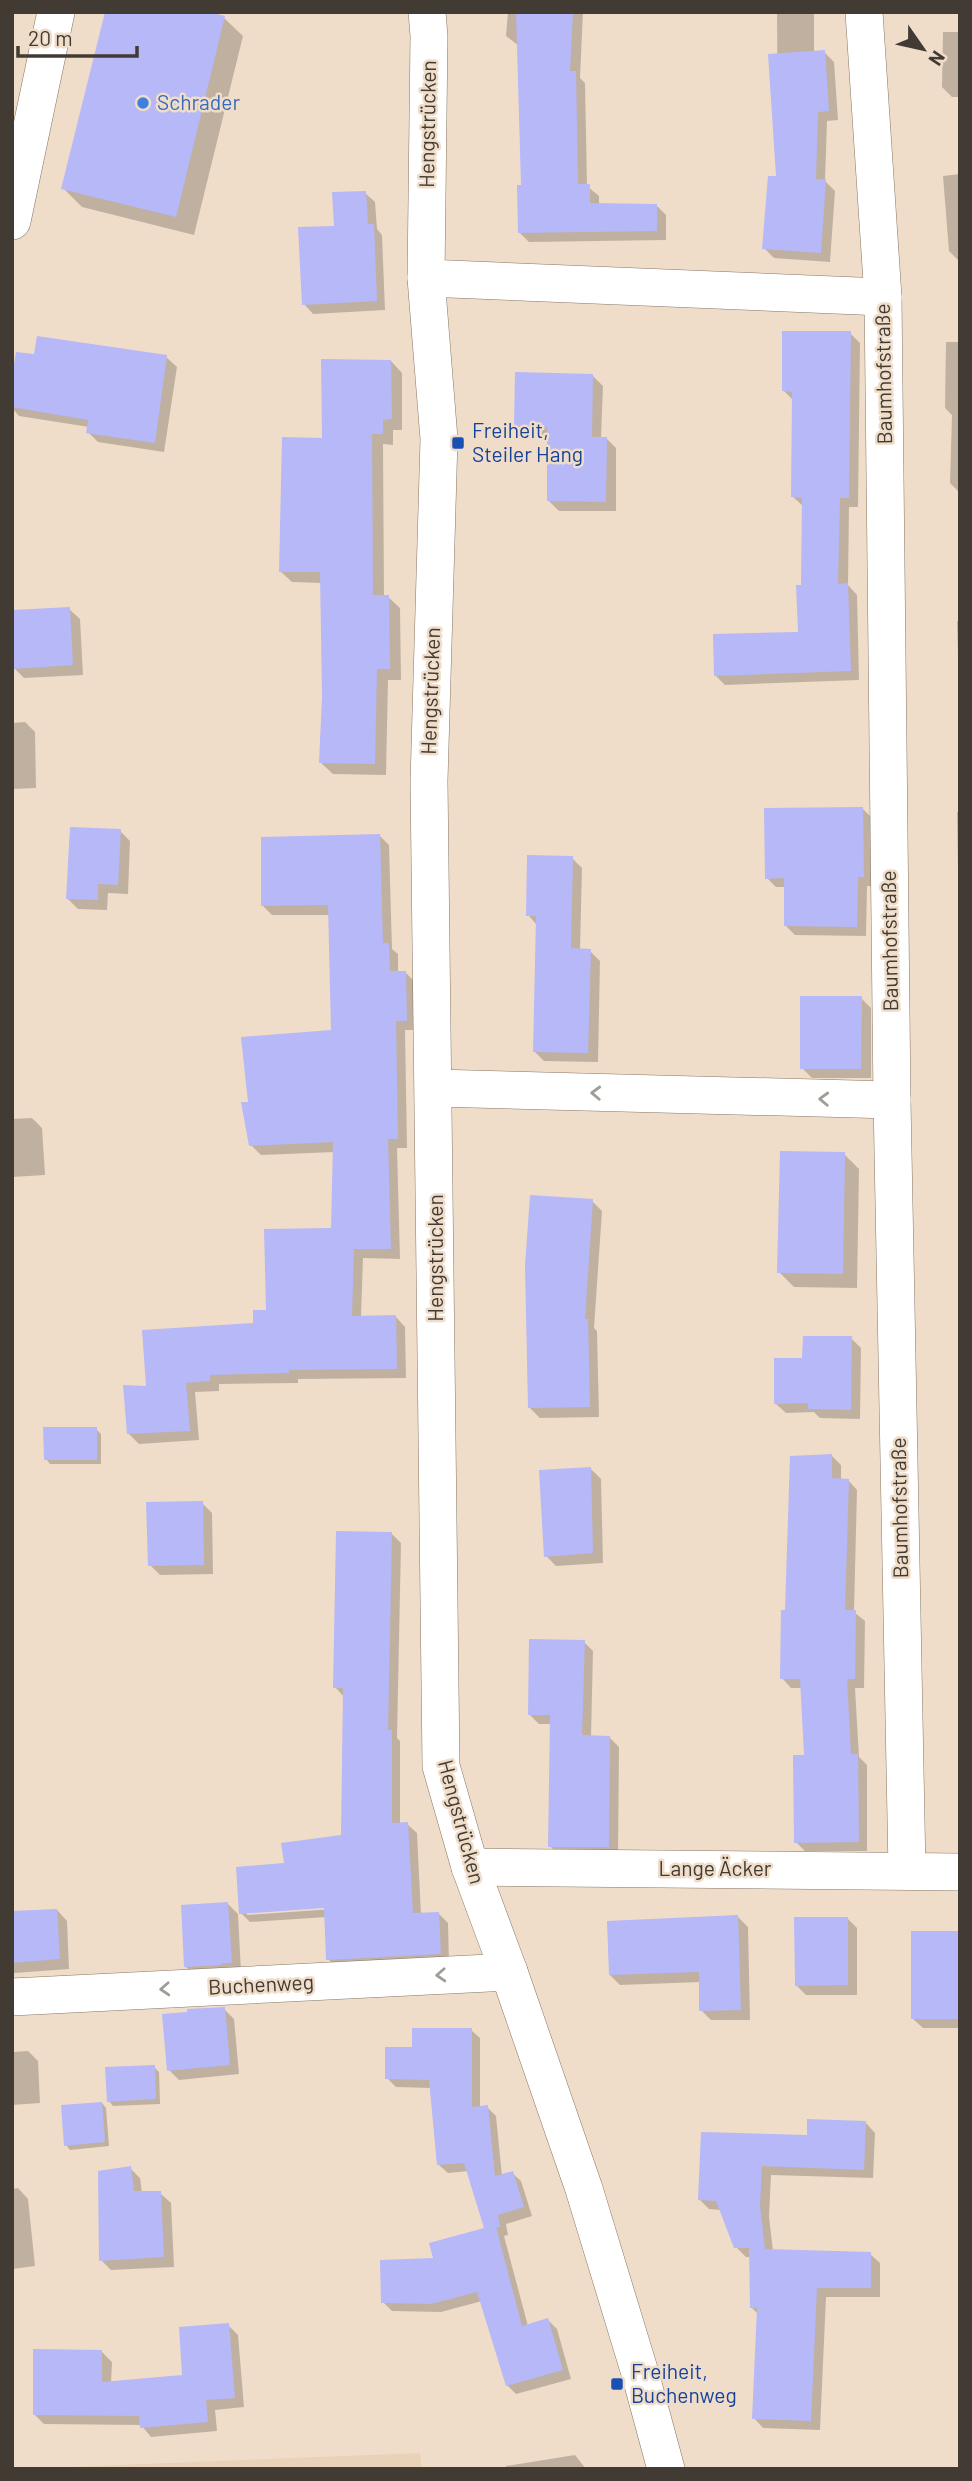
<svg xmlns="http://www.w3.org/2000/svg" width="972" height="2481" viewBox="0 0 972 2481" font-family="Barlow,sans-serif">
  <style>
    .built { fill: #ead2b8 }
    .shadow { fill: #0003; fill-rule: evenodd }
    .building { fill: #b6b8f8 }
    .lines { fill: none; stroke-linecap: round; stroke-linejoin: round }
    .minor-casing { stroke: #877664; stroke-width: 38 }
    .minor { stroke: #fff; stroke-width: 37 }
    .oneway { stroke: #a09d99 }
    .shop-dot { fill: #3f7fe0; stroke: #f0ddc9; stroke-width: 2.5 }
    .transit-dot { fill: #1a4fb4; stroke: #f0ddc9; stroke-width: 2.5 }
    .labels { text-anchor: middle; stroke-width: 5; stroke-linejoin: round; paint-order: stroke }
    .shop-label { font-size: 21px; fill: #366cbe; stroke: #f0ddc9; text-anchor: start }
    .street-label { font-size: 21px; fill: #423b33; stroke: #f0ddc9 }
    .transit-label { font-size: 21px; fill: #164399; stroke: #f0ddc9; text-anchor: start }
  </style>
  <rect width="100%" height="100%" fill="#f0ddc9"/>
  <polygon class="built" points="420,2453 422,2469 42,2468"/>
  <g class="shadow">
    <polygon points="508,12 583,12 580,78 585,83 587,186 599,196 599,204 656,205 666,215 666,240 529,242 519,232 522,187 519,46 506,36"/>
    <polygon points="777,12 814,12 814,52 824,52 834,62 838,120 827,121 825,181 835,191 830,262 774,258 764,248 778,178"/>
    <polygon points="224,18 243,36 194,235 82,207 63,188"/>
    <polygon points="943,32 960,32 960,97 952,97 942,87"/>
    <polygon points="960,174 960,261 959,261 949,251 943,176"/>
    <polygon points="365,193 375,202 377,229 382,235 385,310 313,314 304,304 336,227"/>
    <polygon points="850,333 860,343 858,507 849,507 848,585 857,595 859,680 725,685 716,676 799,633 803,586 803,506 793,497 793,400 784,391"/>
    <polygon points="946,342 960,342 960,493 950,483 952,415 945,408"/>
    <polygon points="166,357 177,367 164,452 98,442 88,432 89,427 19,416 12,408 12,388"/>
    <polygon points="391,361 402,373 402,430 393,430 393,445 383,444 384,597 388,597 400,608 401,680 388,680 386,775 333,774 321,763 323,696 322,583 292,582 280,571 324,439"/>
    <polygon points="593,376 603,386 601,438 606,438 616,448 616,511 559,511 549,501 549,436 526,435 515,425"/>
    <polygon points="69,609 80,619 83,675 24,678 14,668"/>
    <polygon points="957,621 960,621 960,689 959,689"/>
    <polygon points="25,722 35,732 36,788 12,789 12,723"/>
    <polygon points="862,808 872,818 872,886 867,886 866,936 795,935 786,926 786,887 776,887 767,878"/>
    <polygon points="957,812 960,812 960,874 958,872"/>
    <polygon points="120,831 130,841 128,894 108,893 107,910 78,909 68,899"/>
    <polygon points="379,835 389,845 392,949 398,954 398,972 405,972 415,982 416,1030 405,1030 407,1148 397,1148 400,1259 363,1258 361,1317 396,1317 405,1327 406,1378 298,1379 298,1383 219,1384 219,1391 195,1392 199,1440 139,1444 129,1434 148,1387 255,1324 268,1311 333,1229 335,1152 261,1155 251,1145 250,1103 332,1031 330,915 272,915 262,905"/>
    <polygon points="572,858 582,868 580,950 590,951 600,961 598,1062 544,1061 534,1051 538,926 528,915"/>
    <polygon points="959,971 960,971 960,1066 959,1065"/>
    <polygon points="861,998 871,1008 871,1078 812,1078 802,1068"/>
    <polygon points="32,1118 42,1128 45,1175 12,1177 12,1119"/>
    <polygon points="844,1154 859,1169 857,1288 794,1287 779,1272"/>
    <polygon points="592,1201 602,1211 594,1328 597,1331 599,1417 540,1418 530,1408"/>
    <polygon points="851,1338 861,1348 860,1419 820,1418 814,1412 786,1413 775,1403 804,1360"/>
    <polygon points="96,1429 101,1434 101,1464 50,1464 46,1459"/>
    <polygon points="832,1456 841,1465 841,1480 848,1480 857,1490 854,1612 865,1621 864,1688 855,1688 859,1757 867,1765 867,1851 805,1851 796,1842 806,1756 802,1688 791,1688 782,1678 787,1612"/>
    <polygon points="591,1469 601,1479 603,1563 556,1566 546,1556"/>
    <polygon points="202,1503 212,1513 213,1574 160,1575 150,1565"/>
    <path d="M392,1534L401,1543L397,1738L400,1741V1824H407L417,1833L421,1915L439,1914L448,1923L449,1963L337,1969L328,1959L327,1917L250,1922L241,1913L286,1864L343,1836L344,1697L335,1687ZM333,1906V1909L247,1915V1912Z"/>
    <polygon points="584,1642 593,1651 591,1737 610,1738 619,1747 618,1856 559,1855 550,1846 551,1724 539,1724 529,1714"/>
    <polygon points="228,1904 238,1914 241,1972 196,1977 186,1967"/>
    <polygon points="57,1910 67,1921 69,1969 14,1973 12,1971 12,1913"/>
    <polygon points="738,1917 748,1927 750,2020 711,2020 701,2010 701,1982 620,1985 610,1975"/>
    <polygon points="847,1918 857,1928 857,1995 806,1995 796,1985"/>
    <polygon points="960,1933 960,2028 923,2028 913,2019"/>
    <polygon points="224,2009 234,2019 239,2074 179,2080 169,2070"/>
    <polygon points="471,2030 480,2038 480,2108 487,2107 496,2116 502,2176 512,2173 521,2181 532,2216 506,2224 508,2235 504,2236 528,2326 548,2320 557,2329 571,2379 516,2394 507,2385 482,2301 441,2312 392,2311 383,2302 435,2260 486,2230 469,2171 448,2173 439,2165 431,2088 396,2087 387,2078 413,2049"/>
    <polygon points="28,2051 38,2061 40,2103 12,2105 12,2052"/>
    <polygon points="154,2067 159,2072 160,2104 113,2106 109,2101"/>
    <polygon points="102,2103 106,2108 109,2146 70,2150 66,2145"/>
    <polygon points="866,2123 875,2133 873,2178 771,2175 769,2217 773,2251 870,2254 880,2263 880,2297 826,2297 820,2430 763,2428 754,2418 758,2314 751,2307 751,2257 746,2257 736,2247 722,2210 709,2209 700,2200 808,2137"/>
    <polygon points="130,2168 140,2178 142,2193 160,2193 171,2203 174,2267 111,2270 101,2260"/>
    <polygon points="18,2188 28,2199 35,2266 12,2269 12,2189"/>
    <polygon points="228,2325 238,2335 244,2407 215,2410 217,2431 151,2437 141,2425 44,2424 34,2414 102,2352 112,2362 111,2383 184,2377"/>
    <polygon points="575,2455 586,2469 506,2469 506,2466"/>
  </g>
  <g class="building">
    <polygon points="105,12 209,12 225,16 176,217 61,189"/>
    <polygon points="516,12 573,12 570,71 576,71 578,184 590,184 590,203 657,204 657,231 518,233 517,185 521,185"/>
    <polygon points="825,50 829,111 818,112 816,179 826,179 821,253 762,249 768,176 776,176 768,54"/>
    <polygon points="366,191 368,224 374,224 377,301 302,305 298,227 334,226 332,192"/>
    <polygon points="782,331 851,331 849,498 840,498 838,584 848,583 851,671 714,676 713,634 798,632 796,585 801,585 802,498 791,497 792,392 782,391"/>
    <polygon points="37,336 167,355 155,443 86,433 88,420 12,407 12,377 16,352 34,354"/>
    <polygon points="321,359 391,360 392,419 383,420 383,434 372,434 373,595 389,595 390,669 377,669 375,764 319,763 322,696 320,572 279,572 282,437 322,438"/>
    <polygon points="515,372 593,374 592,437 607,437 606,502 547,501 547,427 514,426"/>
    <polygon points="70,607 73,665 12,669 12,610"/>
    <polygon points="863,807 864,877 858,877 857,927 784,926 784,878 765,879 764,808"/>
    <polygon points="70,827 121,829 118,885 98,884 98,900 66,899"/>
    <polygon points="380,834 383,943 389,943 390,971 406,971 407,1021 396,1021 398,1139 388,1139 391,1249 354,1249 352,1316 396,1315 397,1369 289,1370 289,1373 210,1375 210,1381 186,1383 190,1431 127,1434 123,1385 146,1386 142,1330 253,1323 253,1310 266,1310 264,1229 331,1228 333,1142 249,1146 241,1102 248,1102 241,1037 331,1030 328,905 261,906 261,837"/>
    <polygon points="527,855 573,856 571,948 591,949 588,1053 533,1052 536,916 526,916"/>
    <polygon points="800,996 862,996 861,1069 800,1069"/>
    <polygon points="780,1151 845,1152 843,1274 777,1273"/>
    <polygon points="530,1195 593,1199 585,1319 588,1319 590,1407 528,1408 525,1266"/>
    <polygon points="803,1336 852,1336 851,1410 808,1409 808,1403 774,1404 774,1358 802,1358"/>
    <polygon points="43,1427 97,1427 97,1460 44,1460"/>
    <polygon points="832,1454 832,1478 849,1479 845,1610 856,1610 855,1679 847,1679 851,1754 858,1754 859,1842 794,1843 793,1755 804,1755 800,1679 780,1679 781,1610 785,1610 790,1456"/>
    <polygon points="591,1467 593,1553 544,1557 539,1470"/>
    <polygon points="203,1501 204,1565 148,1566 146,1502"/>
    <polygon points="336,1531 392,1532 388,1730 392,1730 392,1823 408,1822 413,1913 439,1912 441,1954 326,1960 324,1908 239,1914 236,1867 284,1863 281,1843 341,1835 343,1688 333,1688"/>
    <polygon points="529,1639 585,1640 582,1735 610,1736 609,1847 548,1847 550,1715 528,1715"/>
    <polygon points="228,1902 232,1963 221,1963 221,1965 184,1967 181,1905"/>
    <polygon points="57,1909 60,1959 12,1963 12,1911"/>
    <polygon points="738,1915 741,2010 699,2011 699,1972 609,1975 607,1921"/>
    <polygon points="794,1917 848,1917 848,1985 795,1986"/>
    <rect x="911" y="1931" width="49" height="88"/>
    <polygon points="225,2007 230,2065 167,2071 162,2014 187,2012 187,2009"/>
    <polygon points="412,2028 472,2028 472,2107 488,2105 495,2176 513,2171 524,2207 498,2215 500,2227 496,2227 522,2326 548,2318 563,2370 506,2386 477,2292 431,2304 381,2303 380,2260 433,2258 429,2243 484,2228 464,2163 437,2165 429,2080 385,2079 385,2047 412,2047"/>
    <polygon points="155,2065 156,2099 107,2102 105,2067"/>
    <polygon points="102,2102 105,2142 64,2146 61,2105"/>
    <polygon points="807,2119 866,2121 864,2170 762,2166 760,2206 765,2249 871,2252 871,2288 817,2288 811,2421 752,2419 757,2308 750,2308 749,2248 734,2248 716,2201 698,2200 701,2132 807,2135"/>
    <polygon points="131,2166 134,2191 161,2191 164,2257 99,2261 98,2171"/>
    <polygon points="229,2323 235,2398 206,2400 208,2422 140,2428 139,2416 33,2415 33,2349 102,2350 102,2382 182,2375 179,2327"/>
  </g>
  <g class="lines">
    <g class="minor-casing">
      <g id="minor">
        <polyline points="427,12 429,36 426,278 439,439 429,781 441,1766 470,1867 509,1972 584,2189 640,2373 666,2469"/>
        <polyline points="864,12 883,297 892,1100 907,1871"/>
        <polyline points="12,221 56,12"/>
        <polyline points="426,278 883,297"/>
        <polyline points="434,1088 892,1100"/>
        <polyline points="470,1867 960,1872"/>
        <polyline points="12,1997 509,1972"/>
      </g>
    </g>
    <use href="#minor" class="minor"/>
  </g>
  <defs><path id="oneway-chevron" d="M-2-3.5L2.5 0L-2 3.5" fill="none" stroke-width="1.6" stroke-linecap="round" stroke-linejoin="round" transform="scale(1.75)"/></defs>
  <g class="oneway">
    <use href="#oneway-chevron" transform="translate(596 1093) rotate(-178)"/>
    <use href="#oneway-chevron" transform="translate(824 1099) rotate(-178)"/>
    <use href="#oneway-chevron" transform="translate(441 1975) rotate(177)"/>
    <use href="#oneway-chevron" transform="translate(165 1989) rotate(177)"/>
  </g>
  <circle class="shop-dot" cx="143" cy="103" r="7"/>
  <g class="transit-dot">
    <rect x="451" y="436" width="14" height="14" rx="3.5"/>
    <rect x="610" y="2377" width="14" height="14" rx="3.5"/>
  </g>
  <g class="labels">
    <g class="shop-label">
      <text x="157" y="110">Schrader</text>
    </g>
    <g class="street-label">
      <text transform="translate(428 124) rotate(-89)" y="7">Hengstrücken</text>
      <text transform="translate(884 374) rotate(-91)" y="7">Baumhofstraße</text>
      <text transform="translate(431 691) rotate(-88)" y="7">Hengstrücken</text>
      <text transform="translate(890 941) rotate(-91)" y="7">Baumhofstraße</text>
      <text transform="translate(436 1258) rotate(-90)" y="7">Hengstrücken</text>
      <text transform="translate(900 1508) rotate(-91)" y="7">Baumhofstraße</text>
      <text transform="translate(461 1822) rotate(75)" y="7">Hengstrücken</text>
      <text x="715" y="1876">Lange Äcker</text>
      <text transform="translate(261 1985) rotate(-3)" y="7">Buchenweg</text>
    </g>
    <g class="transit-label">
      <text x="472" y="438">Freiheit,<tspan x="472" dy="24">Steiler Hang</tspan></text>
      <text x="631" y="2379">Freiheit,<tspan x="631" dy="24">Buchenweg</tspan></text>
    </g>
  </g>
  <rect width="972" height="2481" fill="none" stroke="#423b33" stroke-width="28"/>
  <g transform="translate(923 49) rotate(124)" stroke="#f0ddc9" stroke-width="5" paint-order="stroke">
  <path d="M0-5L12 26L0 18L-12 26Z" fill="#423b33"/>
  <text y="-10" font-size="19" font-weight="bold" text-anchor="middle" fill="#423b33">N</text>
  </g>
  <path d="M18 46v10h119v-10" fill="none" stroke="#423b33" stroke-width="3.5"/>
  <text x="28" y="46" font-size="21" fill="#423b33" stroke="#f0ddc9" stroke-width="5" paint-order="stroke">20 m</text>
</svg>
